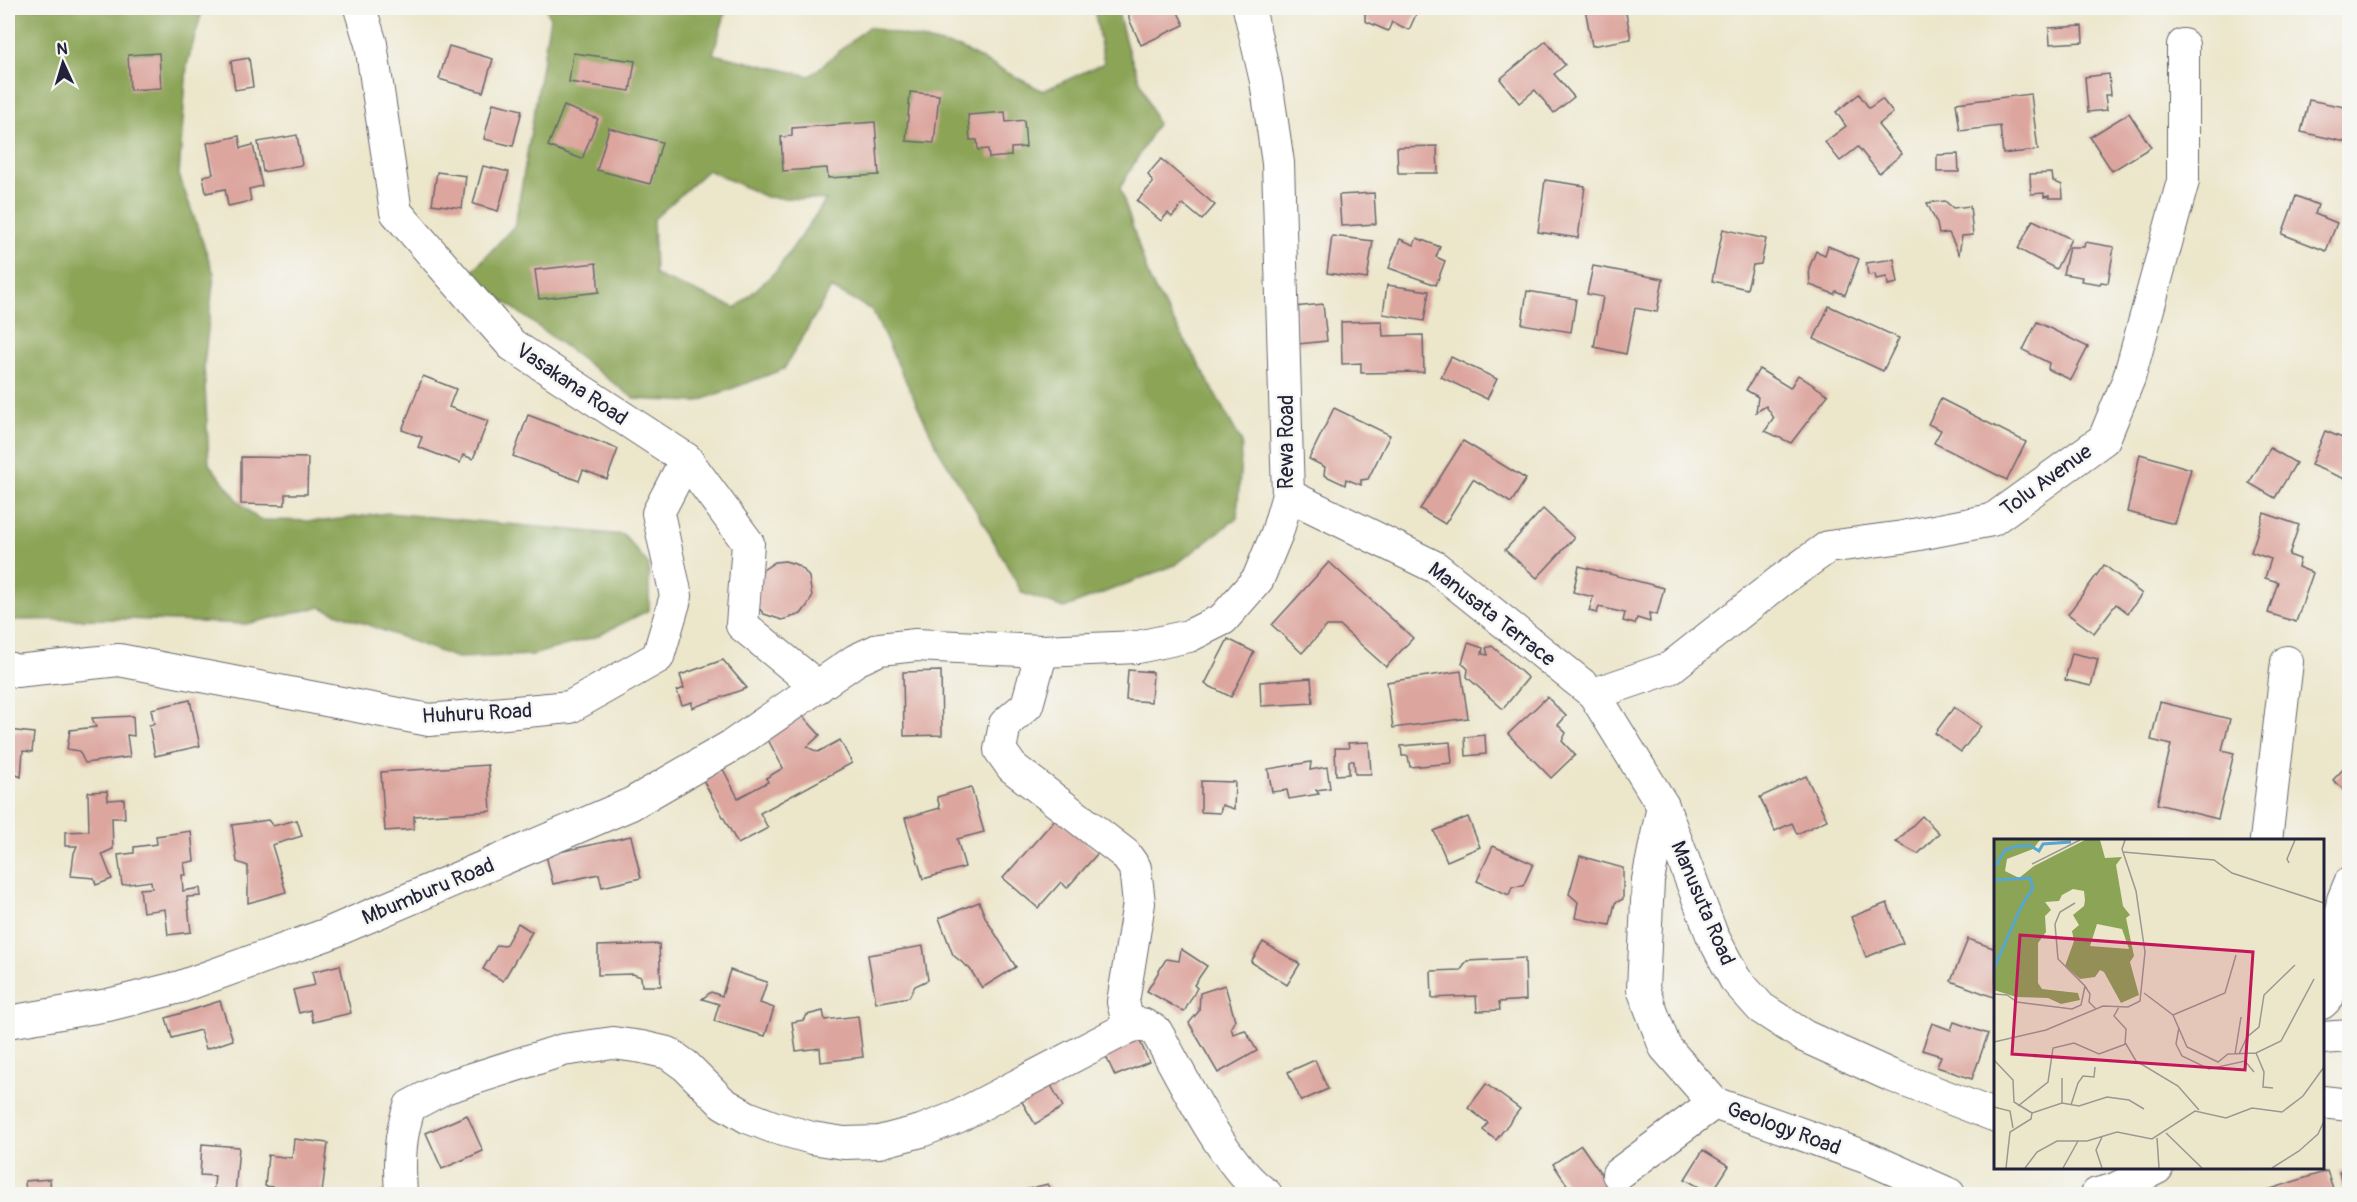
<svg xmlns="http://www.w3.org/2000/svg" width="2357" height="1202" viewBox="0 0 2357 1202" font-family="Pangolin,sans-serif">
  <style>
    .forest { fill: #8ba456; stroke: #566348; stroke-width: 1.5; fill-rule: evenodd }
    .building { fill: #dca59d }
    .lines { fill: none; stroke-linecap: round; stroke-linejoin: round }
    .minor-casing { stroke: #69676d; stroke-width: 34 }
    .minor { stroke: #fff; stroke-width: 32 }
    .labels { text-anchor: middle; stroke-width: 5; stroke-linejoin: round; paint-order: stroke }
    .street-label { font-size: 21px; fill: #22223b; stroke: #f6f6f2 }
    .inset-river { fill: none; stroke: #56a6d0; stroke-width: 3 }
    .inset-road { fill: none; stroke: #9b9891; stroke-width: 1.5 }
    .view { fill: #c2185b; fill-opacity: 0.15; stroke: #c2185b; stroke-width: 3 }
    .inset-edge { fill: none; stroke: #22223b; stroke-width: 3 }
  </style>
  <rect width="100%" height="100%" fill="#f6f6f2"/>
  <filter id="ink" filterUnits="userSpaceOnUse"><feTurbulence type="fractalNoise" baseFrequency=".0167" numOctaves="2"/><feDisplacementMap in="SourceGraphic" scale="12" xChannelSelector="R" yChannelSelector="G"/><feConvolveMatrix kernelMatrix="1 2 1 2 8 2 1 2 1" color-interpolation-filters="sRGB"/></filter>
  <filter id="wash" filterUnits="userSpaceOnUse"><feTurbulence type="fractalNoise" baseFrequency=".008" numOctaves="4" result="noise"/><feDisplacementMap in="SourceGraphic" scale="24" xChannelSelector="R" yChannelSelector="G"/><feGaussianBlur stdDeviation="1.35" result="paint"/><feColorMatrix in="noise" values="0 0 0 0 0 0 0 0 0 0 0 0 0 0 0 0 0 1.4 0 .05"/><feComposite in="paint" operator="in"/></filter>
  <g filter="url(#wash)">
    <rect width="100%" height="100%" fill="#ece6cb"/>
    <g class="forest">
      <polygon points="8,8 203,8 187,65 179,175 214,274 204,365 209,464 241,504 259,520 324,521 388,513 624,535 649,565 649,610 595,637 532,655 457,658 320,607 246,624 126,619 8,620"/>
      <path d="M546,8H727L713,54L810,76L868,27L960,48L1043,91L1104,63L1094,8H1117L1127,47L1157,124L1120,188L1150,281L1205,375L1242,443L1237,518L1175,565L1064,608L1022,593L983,522L939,451L872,310L831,288L784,369L696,402L635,399L469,275L515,225L550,18ZM708,170L766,197L826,200L777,270L736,308L655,275L653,220Z"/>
    </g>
    <g id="blocks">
      <g class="building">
        <polygon points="1129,8 1157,8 1158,10 1176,8 1184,25 1141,45 1129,19"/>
        <polygon points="1352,8 1413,8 1418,10 1409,30 1392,22 1388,31 1365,21 1365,13"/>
        <polygon points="1585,8 1625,8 1631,39 1592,46"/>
        <polygon points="2082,26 2083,42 2050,44 2049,28"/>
        <polygon points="1546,41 1565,65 1554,74 1574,97 1554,113 1535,90 1519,103 1500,79"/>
        <polygon points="449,46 493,59 483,92 439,79"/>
        <polygon points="159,53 161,88 130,90 128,55"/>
        <polygon points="573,53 635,61 630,91 569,82"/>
        <polygon points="249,58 253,87 235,90 231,61"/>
        <polygon points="2109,74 2111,95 2105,95 2107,110 2088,112 2085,77"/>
        <polygon points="910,92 939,95 934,143 906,141"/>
        <polygon points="1859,94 1869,108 1882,99 1893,113 1878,125 1902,154 1879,173 1858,147 1840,161 1825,142 1846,126 1836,112"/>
        <polygon points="2031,94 2038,150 2003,154 2000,126 1960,131 1956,103"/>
        <polygon points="2309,100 2350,108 2350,143 2301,132"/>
        <polygon points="493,103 522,110 513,146 484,139"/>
        <polygon points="564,106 598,119 582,159 548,146"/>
        <polygon points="1005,112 1006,122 1024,120 1026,147 1011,148 1011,156 989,158 988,149 978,150 977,140 970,140 968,115"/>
        <polygon points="2129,113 2151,147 2112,171 2090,137"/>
        <polygon points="875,122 879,175 828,178 827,168 783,171 781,137 792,136 792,128"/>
        <polygon points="609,128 662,142 650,184 597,170"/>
        <polygon points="297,135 302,165 263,172 258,142"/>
        <polygon points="239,136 241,148 253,145 262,186 249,189 251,201 228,206 225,189 206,193 203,176 213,174 207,143"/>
        <polygon points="1437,146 1438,173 1398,173 1397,147"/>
        <polygon points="1958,154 1959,172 1937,172 1937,155"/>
        <polygon points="1161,159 1215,205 1202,220 1183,204 1172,217 1168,213 1161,221 1137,201 1153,183 1148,174"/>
        <polygon points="483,166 509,172 498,211 473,204"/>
        <polygon points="437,172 466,176 462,208 432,204"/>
        <polygon points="2052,173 2053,181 2062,185 2063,198 2049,198 2049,196 2044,197 2044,193 2031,194 2030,174"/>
        <polygon points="1545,180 1585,186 1578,238 1538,232"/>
        <polygon points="1374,193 1376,224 1341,226 1339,195"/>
        <polygon points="2296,196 2318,205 2315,214 2337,223 2326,251 2282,234"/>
        <polygon points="1945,201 1953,208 1970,206 1973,235 1962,236 1959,254 1949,233 1939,234 1937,224 1927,203"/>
        <polygon points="2033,220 2071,239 2056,269 2018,249"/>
        <polygon points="1723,229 1766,239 1761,264 1753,265 1747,289 1712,281"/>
        <polygon points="1332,236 1373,241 1367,279 1327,273"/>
        <polygon points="1417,238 1440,247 1436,257 1445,261 1436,285 1389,268 1400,239 1414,245"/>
        <polygon points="2085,242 2114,247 2108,283 2101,282 2100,284 2081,281 2082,277 2063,274 2069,247 2084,247"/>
        <polygon points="1828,246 1859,259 1845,295 1836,291 1834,294 1810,285 1809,268 1816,251 1825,255"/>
        <polygon points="1894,259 1898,283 1888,285 1887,277 1876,279 1875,274 1868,275 1866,263"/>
        <polygon points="596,263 599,292 539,299 535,270"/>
        <polygon points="1593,266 1663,279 1657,312 1635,308 1626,354 1594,347 1603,297 1587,294"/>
        <polygon points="1387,285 1429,291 1424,321 1383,314"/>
        <polygon points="1527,291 1576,299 1571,332 1522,324"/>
        <polygon points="1323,304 1327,341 1298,344 1294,307"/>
        <polygon points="1829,306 1899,338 1883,371 1814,339"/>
        <polygon points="1382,321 1383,336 1423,335 1424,372 1361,373 1361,363 1342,364 1341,322"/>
        <polygon points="2037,322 2088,347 2071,380 2048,369 2049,363 2023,350"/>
        <polygon points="1451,357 1497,379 1487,399 1441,377"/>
        <polygon points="1759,369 1790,388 1798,375 1828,395 1791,443 1765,431 1774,418 1766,406 1756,412 1758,397 1746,390"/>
        <polygon points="423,376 456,389 449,407 488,421 473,459 463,455 460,463 418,447 422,437 402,430"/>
        <polygon points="1941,399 2026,442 2007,480 1934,443 1941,430 1928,424"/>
        <polygon points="1334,408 1390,435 1368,479 1361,480 1361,485 1346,479 1345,485 1324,475 1325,467 1309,459"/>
        <polygon points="528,415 618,449 607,479 583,470 579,481 513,456"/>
        <polygon points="2325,431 2350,441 2350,481 2311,465"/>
        <polygon points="1463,441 1526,479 1511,503 1473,479 1445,524 1420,509"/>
        <polygon points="2270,448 2296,463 2275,498 2249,483"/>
        <polygon points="2140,454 2191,469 2175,524 2127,512"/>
        <polygon points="241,457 308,458 307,494 285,494 285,505 241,504"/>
        <polygon points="1543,509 1574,538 1537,578 1505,550"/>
        <polygon points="2264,513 2299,525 2289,555 2300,559 2298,567 2313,573 2296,622 2268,613 2278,582 2265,578 2271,559 2251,552"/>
        <polygon points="785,561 795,564 803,569 809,577 812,597 807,606 801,614 782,620 764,614 758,607 760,572 775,562"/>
        <polygon points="1329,562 1413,638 1386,667 1340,626 1327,626 1302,653 1272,625"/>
        <polygon points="2104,565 2142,594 2128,613 2116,604 2094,633 2068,614"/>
        <polygon points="1579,566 1664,588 1657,615 1649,613 1650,622 1637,618 1635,624 1623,621 1625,613 1599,607 1597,613 1589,611 1593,597 1573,592"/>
        <polygon points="1228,639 1254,652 1231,697 1205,684"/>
        <polygon points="1468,643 1483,648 1482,654 1488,655 1486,648 1492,646 1528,678 1503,709 1467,677 1468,669 1462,663"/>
        <polygon points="2072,653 2098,659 2091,686 2065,680"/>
        <polygon points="723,660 747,688 692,708 692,702 682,705 677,691 684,688 680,675"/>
        <polygon points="1128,670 1153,672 1151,702 1126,700"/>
        <polygon points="941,671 942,735 904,736 903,672"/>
        <polygon points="1461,671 1468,718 1393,728 1387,682"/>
        <polygon points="1311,678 1313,703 1261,706 1260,682"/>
        <polygon points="1547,697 1566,716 1558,725 1566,733 1562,741 1575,755 1551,778 1508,734"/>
        <polygon points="190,700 200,746 155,756 149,725 154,724 151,709"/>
        <polygon points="2160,702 2230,719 2222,750 2234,753 2218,819 2157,804 2171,745 2151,740"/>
        <polygon points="1954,707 1981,726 1961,752 1935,733"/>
        <polygon points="801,714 820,735 807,747 818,752 840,740 852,763 760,813 768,828 738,844 703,780 723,769 738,798 768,782 766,778 783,768 765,734"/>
        <polygon points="133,716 134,736 127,735 130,757 85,763 79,751 67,749 70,730 96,727 92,718"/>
        <polygon points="8,730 34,733 32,752 23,751 21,777 8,771"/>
        <polygon points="1485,735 1486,754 1466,756 1465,737"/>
        <polygon points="1369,742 1371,774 1355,774 1354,761 1349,761 1349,774 1336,775 1335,748 1349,748 1348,743"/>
        <polygon points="1450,742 1452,763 1410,767 1408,756 1402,756 1401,746"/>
        <polygon points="1311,762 1310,770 1327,767 1330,788 1316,790 1319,794 1289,799 1287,790 1272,792 1268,769"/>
        <polygon points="2350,762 2350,794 2333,780"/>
        <polygon points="488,765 491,811 414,816 414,829 385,831 381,772"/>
        <polygon points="1806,776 1827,820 1797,834 1792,823 1775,831 1760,797"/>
        <polygon points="1201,781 1235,782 1234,809 1222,805 1220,813 1201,812"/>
        <polygon points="971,787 984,832 957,839 965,867 923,879 905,818 940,808 937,797"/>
        <polygon points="107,791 108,800 124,799 125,818 112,818 113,849 102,854 112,879 96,885 94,878 71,876 74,853 77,846 65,846 65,832 89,831 88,792"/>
        <polygon points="1922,816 1939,833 1918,854 1896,842"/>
        <polygon points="1057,817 1098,853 1067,888 1061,882 1038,908 1003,878"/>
        <polygon points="1468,817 1480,847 1447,861 1434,831"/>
        <polygon points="268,820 273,826 297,820 302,836 272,845 286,892 248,903 248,866 237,862 232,825"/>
        <polygon points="191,831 194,861 184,863 186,875 182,875 183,891 200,888 201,896 187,897 191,932 168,935 165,909 143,912 140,889 152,888 151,881 122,885 118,855 134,853 134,847 157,844 156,836"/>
        <polygon points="631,836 641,878 602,887 599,874 553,884 546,855"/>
        <polygon points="1493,846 1533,864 1523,886 1512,887 1509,895 1477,881"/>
        <polygon points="1580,856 1623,868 1623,899 1615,903 1610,925 1575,918 1578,902 1569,894"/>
        <polygon points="979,902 986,919 1016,967 982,988 970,969 953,955 939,918"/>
        <polygon points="1887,903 1903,943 1866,957 1851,917"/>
        <polygon points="518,923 532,932 503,981 483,969 497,945 505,946"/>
        <polygon points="1968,939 1996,949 1996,998 1951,981"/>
        <polygon points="1263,942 1300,964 1287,985 1251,962"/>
        <polygon points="659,944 661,986 642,986 641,977 633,974 598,975 598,946"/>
        <polygon points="923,946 928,980 915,986 909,997 876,1003 868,955"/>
        <polygon points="1181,949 1207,966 1194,985 1197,988 1184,1012 1147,991 1166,959 1179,961"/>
        <polygon points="1525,958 1526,1000 1499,1002 1500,1010 1477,1011 1476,996 1432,998 1431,971 1461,970 1467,961"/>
        <polygon points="340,965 351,1013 313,1022 310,1010 299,1013 293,990 315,985 312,972"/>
        <polygon points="730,970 767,982 760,1003 774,1008 765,1036 714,1021 719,1004 702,999 711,992 722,996"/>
        <polygon points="1225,985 1235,1020 1231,1027 1233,1034 1245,1030 1257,1051 1218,1073 1189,1023 1199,1011 1200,993"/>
        <polygon points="220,1001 233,1040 206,1049 200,1030 172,1038 166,1018"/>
        <polygon points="823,1011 825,1020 858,1016 863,1057 821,1062 820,1048 796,1051 792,1022 804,1020 807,1015"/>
        <polygon points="1954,1022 1988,1034 1972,1079 1937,1067 1941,1056 1922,1050 1932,1023 1951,1030"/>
        <polygon points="1139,1039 1149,1062 1115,1076 1105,1054"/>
        <polygon points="1315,1060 1328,1089 1301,1101 1288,1072"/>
        <polygon points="1047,1078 1063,1107 1035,1124 1018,1095"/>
        <polygon points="1486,1084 1520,1109 1496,1140 1483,1130 1488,1123 1468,1108"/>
        <polygon points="467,1115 483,1151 442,1169 426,1133"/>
        <polygon points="294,1139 328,1143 322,1193 265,1186 268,1155 292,1158"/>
        <polygon points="202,1144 239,1147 235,1194 213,1194 215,1176 200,1175"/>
        <polygon points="1581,1145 1611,1188 1602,1194 1562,1194 1570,1189 1553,1164"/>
        <polygon points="1703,1150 1729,1166 1711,1194 1685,1179"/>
        <polygon points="2350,1169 2350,1194 2344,1194 2339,1172"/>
        <polygon points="2327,1171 2335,1194 2255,1194"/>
        <polygon points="50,1179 51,1194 26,1194 25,1181"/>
        <polygon points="1048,1184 1050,1194 1008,1194"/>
      </g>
    </g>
  </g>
  <g filter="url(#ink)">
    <use href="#blocks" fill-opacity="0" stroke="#69676d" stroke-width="1.5"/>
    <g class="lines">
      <g class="minor-casing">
        <g id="minor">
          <polyline points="360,8 371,44 396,212 512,345 686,459 748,543 742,625 818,687"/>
          <polyline points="1288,495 1435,567 1594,694 1663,806 1712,935 1735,979 1761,1008 1804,1036 1890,1075 1996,1116"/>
          <polyline points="1042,651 1027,705 1005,724 1000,750 1012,767 1125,854 1135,868 1139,903 1123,1002 1129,1027"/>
          <polyline points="8,668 16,671 119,660 429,720 570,707 658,657 676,596 658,513 686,459"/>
          <polyline points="1594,694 1670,668 1779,582 1828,547 1903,537 1992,520 2104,439 2129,378 2183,181 2183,45"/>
          <polyline points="1663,806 1648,880 1643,989 1665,1047 1714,1103 1868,1158 1949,1194"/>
          <polyline points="2266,840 2287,662"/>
          <polyline points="2322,1003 2328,997 2343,900 2350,883"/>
          <polyline points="8,1022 108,1005 180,987 325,935 631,804 733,745 856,660 880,649 916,645 1042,651 1138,647 1189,636 1223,619 1258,579 1277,533 1288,495 1278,163 1266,81 1249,8"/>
          <polyline points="2322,1038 2350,1036"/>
          <polyline points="2322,1102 2350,1105"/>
          <polyline points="1618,1174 1714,1103"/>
          <path d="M401,1194C399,1163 399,1136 410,1106L444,1088L563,1050L613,1043L642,1047L668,1053L686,1066L723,1103L747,1117L773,1127L812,1138L844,1143L879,1142L921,1131L957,1117L1129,1027L1142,1024L1156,1031C1182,1076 1225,1168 1266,1194"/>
          <polyline points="2097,1194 2113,1190 2157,1168"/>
        </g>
      </g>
      <use href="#minor" class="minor"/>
    </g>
  </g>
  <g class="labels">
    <g class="street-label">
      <text transform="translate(572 384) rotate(34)" y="7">Vasakana Road</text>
      <text transform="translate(1286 442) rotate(-90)" y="7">Rewa Road</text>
      <text transform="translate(2046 480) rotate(-36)" y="7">Tolu Avenue</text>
      <text transform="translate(1492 614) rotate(38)" y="7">Manusata Terrace</text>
      <text transform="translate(477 713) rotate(-3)" y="7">Huhuru Road</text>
      <text transform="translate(428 891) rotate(-23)" y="7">Mbumburu Road</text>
      <text transform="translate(1703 903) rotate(67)" y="7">Manusuta Road</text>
      <text transform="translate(1784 1128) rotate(20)" y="7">Geology Road</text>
    </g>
  </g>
  <g transform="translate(1994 839)">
    <rect width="330" height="330" fill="#ece6cb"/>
    <path d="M0,1H46L39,10L13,20L11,32L25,39L40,27L91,1H106L111,19L128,18L122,26L129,67L136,76L132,79L140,117L136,123L145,156L127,164L110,133L106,131L101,138L86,140L71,127L80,102L78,92L85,86L79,76L90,67L91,61L90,52L79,50L68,56L65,62L51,63L57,71L51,77L52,93L44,104V144L48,150L84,154L86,161L67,165L54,159L22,158L0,151ZM103,85L128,90L135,110L96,107Z" fill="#8ba456" fill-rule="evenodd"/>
    <path class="inset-river" d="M0,29L11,11L20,8L35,6L45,12L49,5L77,3M0,41L36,39L39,49L28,66L0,129"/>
    <path class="inset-road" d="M129,13L220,21L238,34L330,64M295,24L293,20L301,1M38,25L86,1M81,64L66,73L61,85L64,120L91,147L96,155L95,163L102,170M150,154L179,176L193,208L224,223L234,215L262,214L287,202L320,140M0,155L13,156L23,163L78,170L87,166L91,147M125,168L120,177L132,190L131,206M179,176L231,154L242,116M185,188L182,205L188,217L215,230L251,222L260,233M0,203L52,191L109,167L134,168L146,162L151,113L142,52L128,10L131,1M262,214L270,233L269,248L279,249M241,215L247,178M245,215L253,198L265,188L270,156L301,126M0,221L19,241L20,263L38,274M68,264V239M77,266L84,244L89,237L100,238L101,228M24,267L54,243L59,209L80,204L105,215L132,205L142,222L184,247L205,271M0,268L16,272L19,289M38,274L68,264L85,267L113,258L135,261L150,270M172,294L208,329M163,299L165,329M12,329L16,293L37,280L38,274M31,329L43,313L63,302H93L123,293L158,300L201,272L232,279L258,269L288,273L309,257L330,228M69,329L84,302M108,329L102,311L108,298M278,329L305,312L324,295L330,282"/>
    <path class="view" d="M26,96L259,113L251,231L18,215Z"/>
    <rect width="330" height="330" class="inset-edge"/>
  </g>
  <rect width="2357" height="1202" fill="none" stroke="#f6f6f2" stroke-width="30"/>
  <g transform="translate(63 63) rotate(356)" stroke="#f6f6f2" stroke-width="4.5" paint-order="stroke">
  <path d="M0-4.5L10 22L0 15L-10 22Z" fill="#22223b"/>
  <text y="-9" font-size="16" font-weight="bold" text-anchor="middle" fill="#22223b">N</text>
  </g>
</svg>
